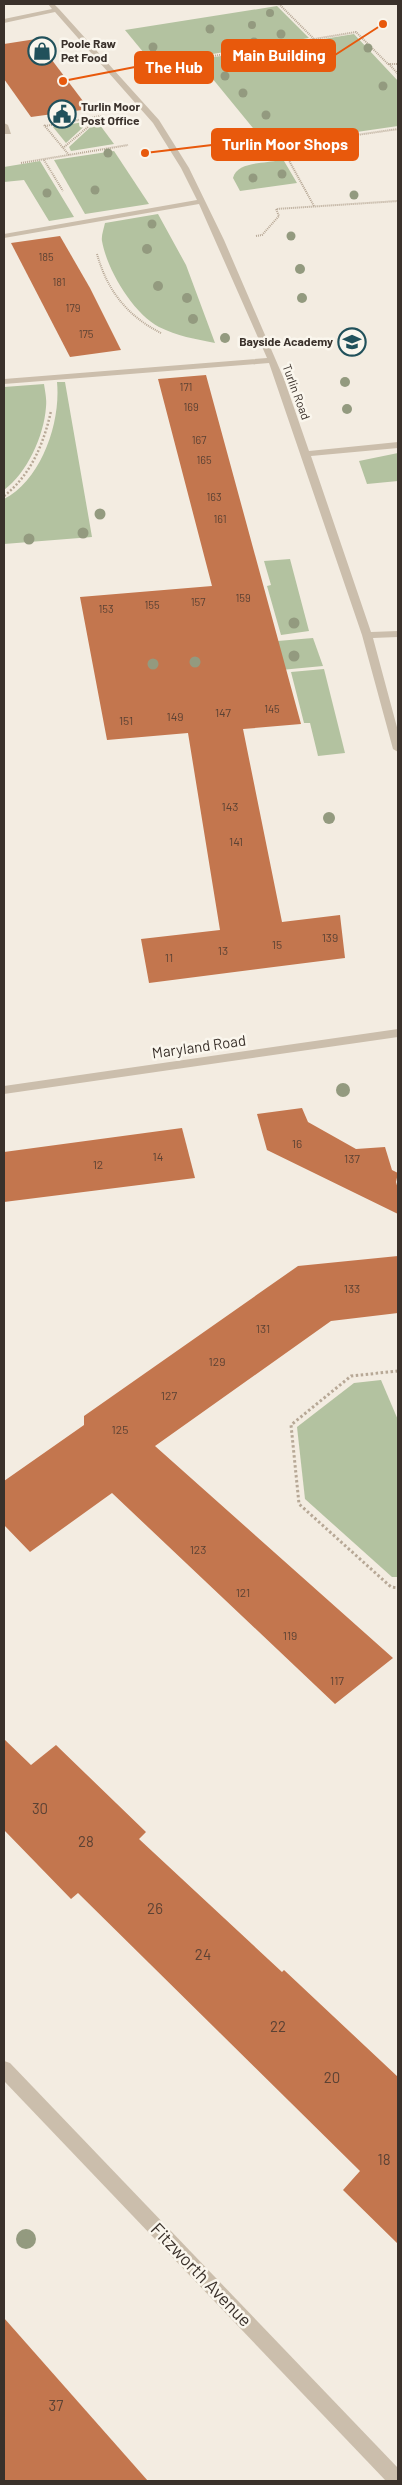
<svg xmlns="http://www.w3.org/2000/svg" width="402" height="2485" viewBox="0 0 402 2485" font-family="Barlow,sans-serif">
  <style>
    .green { fill: #b3c2a0 }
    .building { fill: #c3764e }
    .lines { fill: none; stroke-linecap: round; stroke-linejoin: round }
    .path-far2 { stroke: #b7a896; stroke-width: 2; stroke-dasharray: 1 1; stroke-linecap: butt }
    .path-far1 { stroke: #b7a896; stroke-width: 2.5; stroke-dasharray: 2 2; stroke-linecap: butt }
    .path { stroke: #b7a896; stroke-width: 3; stroke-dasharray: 2.5 2.5; stroke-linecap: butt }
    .minor { fill: #cbbeac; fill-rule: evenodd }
    .tree { fill: #939a7f }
    .labels { text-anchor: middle; stroke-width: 5; stroke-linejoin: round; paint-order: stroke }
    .far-number-label { font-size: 11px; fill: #5c4234 }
    .far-poi-label { font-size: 12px; font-weight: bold; fill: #3a312b; stroke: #faf6ed; text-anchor: start }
    .far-street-label { font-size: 12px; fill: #3a312b; stroke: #faf6ed }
    .number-label { font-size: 12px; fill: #5c4234 }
    .street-label { font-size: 15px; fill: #3a312b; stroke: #faf6ed }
    .near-number-label { font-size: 15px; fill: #5c4234 }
    .near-street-label { font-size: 18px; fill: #3a312b; stroke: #faf6ed }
    .leader { fill: none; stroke: #e8590c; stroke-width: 2 }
    .callout-dot { fill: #e8590c; stroke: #faf6ed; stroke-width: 2 }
    .callout { fill: #e8590c; stroke: #e8590c; stroke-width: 2 }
    .callout-label { font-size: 16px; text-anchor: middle; font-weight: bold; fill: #fff }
  </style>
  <rect width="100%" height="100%" fill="#f3ece1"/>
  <g class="green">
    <polygon points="277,6 309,38 153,64 125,30"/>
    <path d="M354,34L398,81V126L274,144L297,183L240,191L233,178C237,161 266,164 279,160L212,78C192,80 168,85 154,67Z"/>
    <polygon points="90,121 66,143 53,127"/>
    <polygon points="97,121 114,144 71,151 69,147"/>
    <polygon points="114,151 149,204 85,214 54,160"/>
    <polygon points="40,161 74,217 49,221 24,180 4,182 4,167"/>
    <path d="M158,214L186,265L215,343C195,339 177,336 159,327C133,313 107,270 102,241C101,236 104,228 105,223Z"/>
    <path d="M57,382H65L92,537L4,544V499C41,480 61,423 57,382Z"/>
    <path d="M44,384C45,391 47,400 46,407C44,436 27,473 4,490V387Z"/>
    <polygon points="398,453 398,481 367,484 359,461"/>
    <polygon points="290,559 309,631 281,635 267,586 271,585 264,561"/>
    <polygon points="313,638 323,666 108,686 103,656"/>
    <polygon points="324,669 345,753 318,756 310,723 304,723 291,672"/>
    <polygon points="381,1380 398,1420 398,1577 392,1577 305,1499 297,1427 354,1383"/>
  </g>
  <g class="building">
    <polygon points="36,39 89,109 31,117 4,79 4,44"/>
    <polygon points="60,236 90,288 121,350 70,357 11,243"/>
    <polygon points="206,375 301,724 243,729 282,922 340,915 345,958 149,983 141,939 220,930 188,733 107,740 80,597 212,586 158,379"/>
    <polygon points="302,1108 308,1122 356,1149 385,1147 392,1170 398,1173 396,1182 398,1189 398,1214 267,1150 257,1114"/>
    <polygon points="182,1128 195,1178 4,1202 4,1152"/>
    <polygon points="398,1256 398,1313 331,1321 155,1446 393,1658 335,1704 112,1493 30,1552 4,1525 4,1481 84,1425 84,1416 298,1266"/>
    <polygon points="4,1739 31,1765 56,1745 146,1832 139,1839 282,1972 284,1970 398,2077 398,2244 343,2190 360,2171 78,1893 71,1899 4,1830"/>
    <polygon points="4,2318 148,2481 4,2481"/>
  </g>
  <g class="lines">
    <g class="path-far2">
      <polyline points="279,4 314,39"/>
      <polyline points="389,64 398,74"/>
      <polyline points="154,66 356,32 388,64 398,64"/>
      <polyline points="44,125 69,155"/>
      <polyline points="45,126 101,116 63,148"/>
      <polyline points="44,160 63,191"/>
      <polyline points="21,163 128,145"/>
      <polyline points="314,206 281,146 398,129"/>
      <polyline points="256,236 262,235 279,216 276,209 398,201"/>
      <path d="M97,254C107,290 127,316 161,333"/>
    </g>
    <path class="path-far1" d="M4,496C31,475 44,443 51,411"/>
    <polyline class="path" points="398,1371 351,1376 291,1425 299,1504 391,1587 398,1588"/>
    <g class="minor">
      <polygon points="48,4 54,4 59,9 159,120 189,168 224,240 284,379 309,451 398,442 398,448 311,456 371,632 398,631 398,637 373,638 398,731 398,752 393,749 362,635 269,363 4,384 4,379 267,358 199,204 4,238 4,234 197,200 181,168 153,123 55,12 4,23 4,19 52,9"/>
      <polygon points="4,123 8,125 11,134 4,134"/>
      <polygon points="398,1029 398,1037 4,1094 4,1086"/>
      <polygon points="4,2061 10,2063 398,2468 398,2481 386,2481 4,2081"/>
    </g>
  </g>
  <g class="tree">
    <circle cx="270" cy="13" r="4"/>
    <circle cx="252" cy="25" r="4"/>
    <circle cx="210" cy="29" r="4.5"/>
    <circle cx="281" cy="34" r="4.5"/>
    <circle cx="254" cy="42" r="4.5"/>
    <circle cx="153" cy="47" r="4.5"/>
    <circle cx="368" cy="48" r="4.5"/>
    <circle cx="225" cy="76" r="4.5"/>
    <circle cx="383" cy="86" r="4.5"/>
    <circle cx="243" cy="93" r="4.5"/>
    <circle cx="266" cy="115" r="4.5"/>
    <circle cx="108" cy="153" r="4.5"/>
    <circle cx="282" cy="174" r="4.5"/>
    <circle cx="253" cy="178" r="4.5"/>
    <circle cx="95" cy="190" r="4.5"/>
    <circle cx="47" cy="193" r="4.5"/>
    <circle cx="354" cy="195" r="4.5"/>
    <circle cx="152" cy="224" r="4.5"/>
    <circle cx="291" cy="236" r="4.5"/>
    <circle cx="147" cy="249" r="5"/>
    <circle cx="300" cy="269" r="5"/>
    <circle cx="158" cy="286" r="5"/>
    <circle cx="187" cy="298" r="5"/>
    <circle cx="302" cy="298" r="5"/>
    <circle cx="193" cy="319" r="5"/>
    <circle cx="225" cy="338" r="5"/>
    <circle cx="345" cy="382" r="5"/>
    <circle cx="347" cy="409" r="5"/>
    <circle cx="100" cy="514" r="5.5"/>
    <circle cx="83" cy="533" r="5.5"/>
    <circle cx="29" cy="539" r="5.5"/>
    <circle cx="294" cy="623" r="5.5"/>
    <circle cx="294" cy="656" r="5.5"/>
    <circle cx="195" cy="662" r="5.5"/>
    <circle cx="153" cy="664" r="5.5"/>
    <circle cx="329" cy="818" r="6"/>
    <circle cx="343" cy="1090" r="7"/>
    <circle cx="26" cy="2239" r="10"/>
  </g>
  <defs>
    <g id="shop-ring" transform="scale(1.4375)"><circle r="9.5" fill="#faf6ed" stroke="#21515b" stroke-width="1.5"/><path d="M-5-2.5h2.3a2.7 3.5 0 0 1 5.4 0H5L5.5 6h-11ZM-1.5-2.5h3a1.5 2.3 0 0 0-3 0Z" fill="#21515b"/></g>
    <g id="civic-ring" transform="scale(1.4375)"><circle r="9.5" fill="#faf6ed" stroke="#21515b" stroke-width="1.5"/><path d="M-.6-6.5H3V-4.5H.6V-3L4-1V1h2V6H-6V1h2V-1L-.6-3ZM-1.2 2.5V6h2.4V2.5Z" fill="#21515b"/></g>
    <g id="school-ring" transform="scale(1.4375)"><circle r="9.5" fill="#faf6ed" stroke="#21515b" stroke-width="1.5"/><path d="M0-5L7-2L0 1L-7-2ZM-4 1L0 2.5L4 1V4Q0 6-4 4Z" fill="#21515b"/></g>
  </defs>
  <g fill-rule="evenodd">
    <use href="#shop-ring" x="42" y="51"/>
    <use href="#civic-ring" x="62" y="114"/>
    <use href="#school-ring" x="352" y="342"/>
  </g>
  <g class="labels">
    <g class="far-number-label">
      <text x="46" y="261">185</text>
      <text x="59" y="286">181</text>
      <text x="73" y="312">179</text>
      <text x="86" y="338">175</text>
      <text x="186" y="391">171</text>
      <text x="191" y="411">169</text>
      <text x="199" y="444">167</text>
      <text x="204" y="464">165</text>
      <text x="214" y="501">163</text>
      <text x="220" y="523">161</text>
      <text x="243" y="602">159</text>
      <text x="198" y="606">157</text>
      <text x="152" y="609">155</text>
      <text x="106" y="613">153</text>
      <text x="272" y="713">145</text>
    </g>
    <g class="far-poi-label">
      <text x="61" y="48">Poole Raw<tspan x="61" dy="14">Pet Food</tspan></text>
      <text x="81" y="111">Turlin Moor<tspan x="81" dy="14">Post Office</tspan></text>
      <text x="333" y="346" text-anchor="end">Bayside Academy</text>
    </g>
    <g class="far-street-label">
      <text transform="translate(296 392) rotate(70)" y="4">Turlin Road</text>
    </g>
    <g class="number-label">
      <text x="223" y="717">147</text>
      <text x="175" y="721">149</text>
      <text x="126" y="725">151</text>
      <text x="230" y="811">143</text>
      <text x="236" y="846">141</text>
      <text x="330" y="942">139</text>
      <text x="277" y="949">15</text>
      <text x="223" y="955">13</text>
      <text x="169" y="962">11</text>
      <text x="297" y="1148">16</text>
      <text x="158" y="1161">14</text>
      <text x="352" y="1163">137</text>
      <text x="98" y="1169">12</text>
      <text x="352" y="1293">133</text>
      <text x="263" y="1333">131</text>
      <text x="217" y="1366">129</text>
      <text x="169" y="1400">127</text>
      <text x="120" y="1434">125</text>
      <text x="198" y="1554">123</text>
      <text x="243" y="1597">121</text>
      <text x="290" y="1640">119</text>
      <text x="337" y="1685">117</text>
    </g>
    <g class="street-label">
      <text transform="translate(199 1047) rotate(-8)" y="5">Maryland Road</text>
    </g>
    <g class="near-number-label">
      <text x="40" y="1814">30</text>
      <text x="86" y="1847">28</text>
      <text x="155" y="1914">26</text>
      <text x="203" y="1960">24</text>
      <text x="278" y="2032">22</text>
      <text x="332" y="2083">20</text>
      <text x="384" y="2165">18</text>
      <text x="56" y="2411">37</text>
    </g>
    <g class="near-street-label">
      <text transform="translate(201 2275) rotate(46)" y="6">Fitzworth Avenue</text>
    </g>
  </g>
  <path class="leader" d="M383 24L335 55M63 81L135 67M145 153L212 145"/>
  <g class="callout-dot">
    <circle cx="383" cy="24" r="5"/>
    <circle cx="63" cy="81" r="5"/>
    <circle cx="145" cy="153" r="5"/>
  </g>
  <g class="callout">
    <rect x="222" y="40" width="113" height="31" rx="5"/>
    <rect x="135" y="52" width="78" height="31" rx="5"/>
    <rect x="212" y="129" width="146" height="31" rx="5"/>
  </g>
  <g class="callout-label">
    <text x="279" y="61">Main Building</text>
    <text x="174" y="73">The Hub</text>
    <text x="285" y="150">Turlin Moor Shops</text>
  </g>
  <rect width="402" height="2485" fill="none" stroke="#3a312b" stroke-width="10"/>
</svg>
